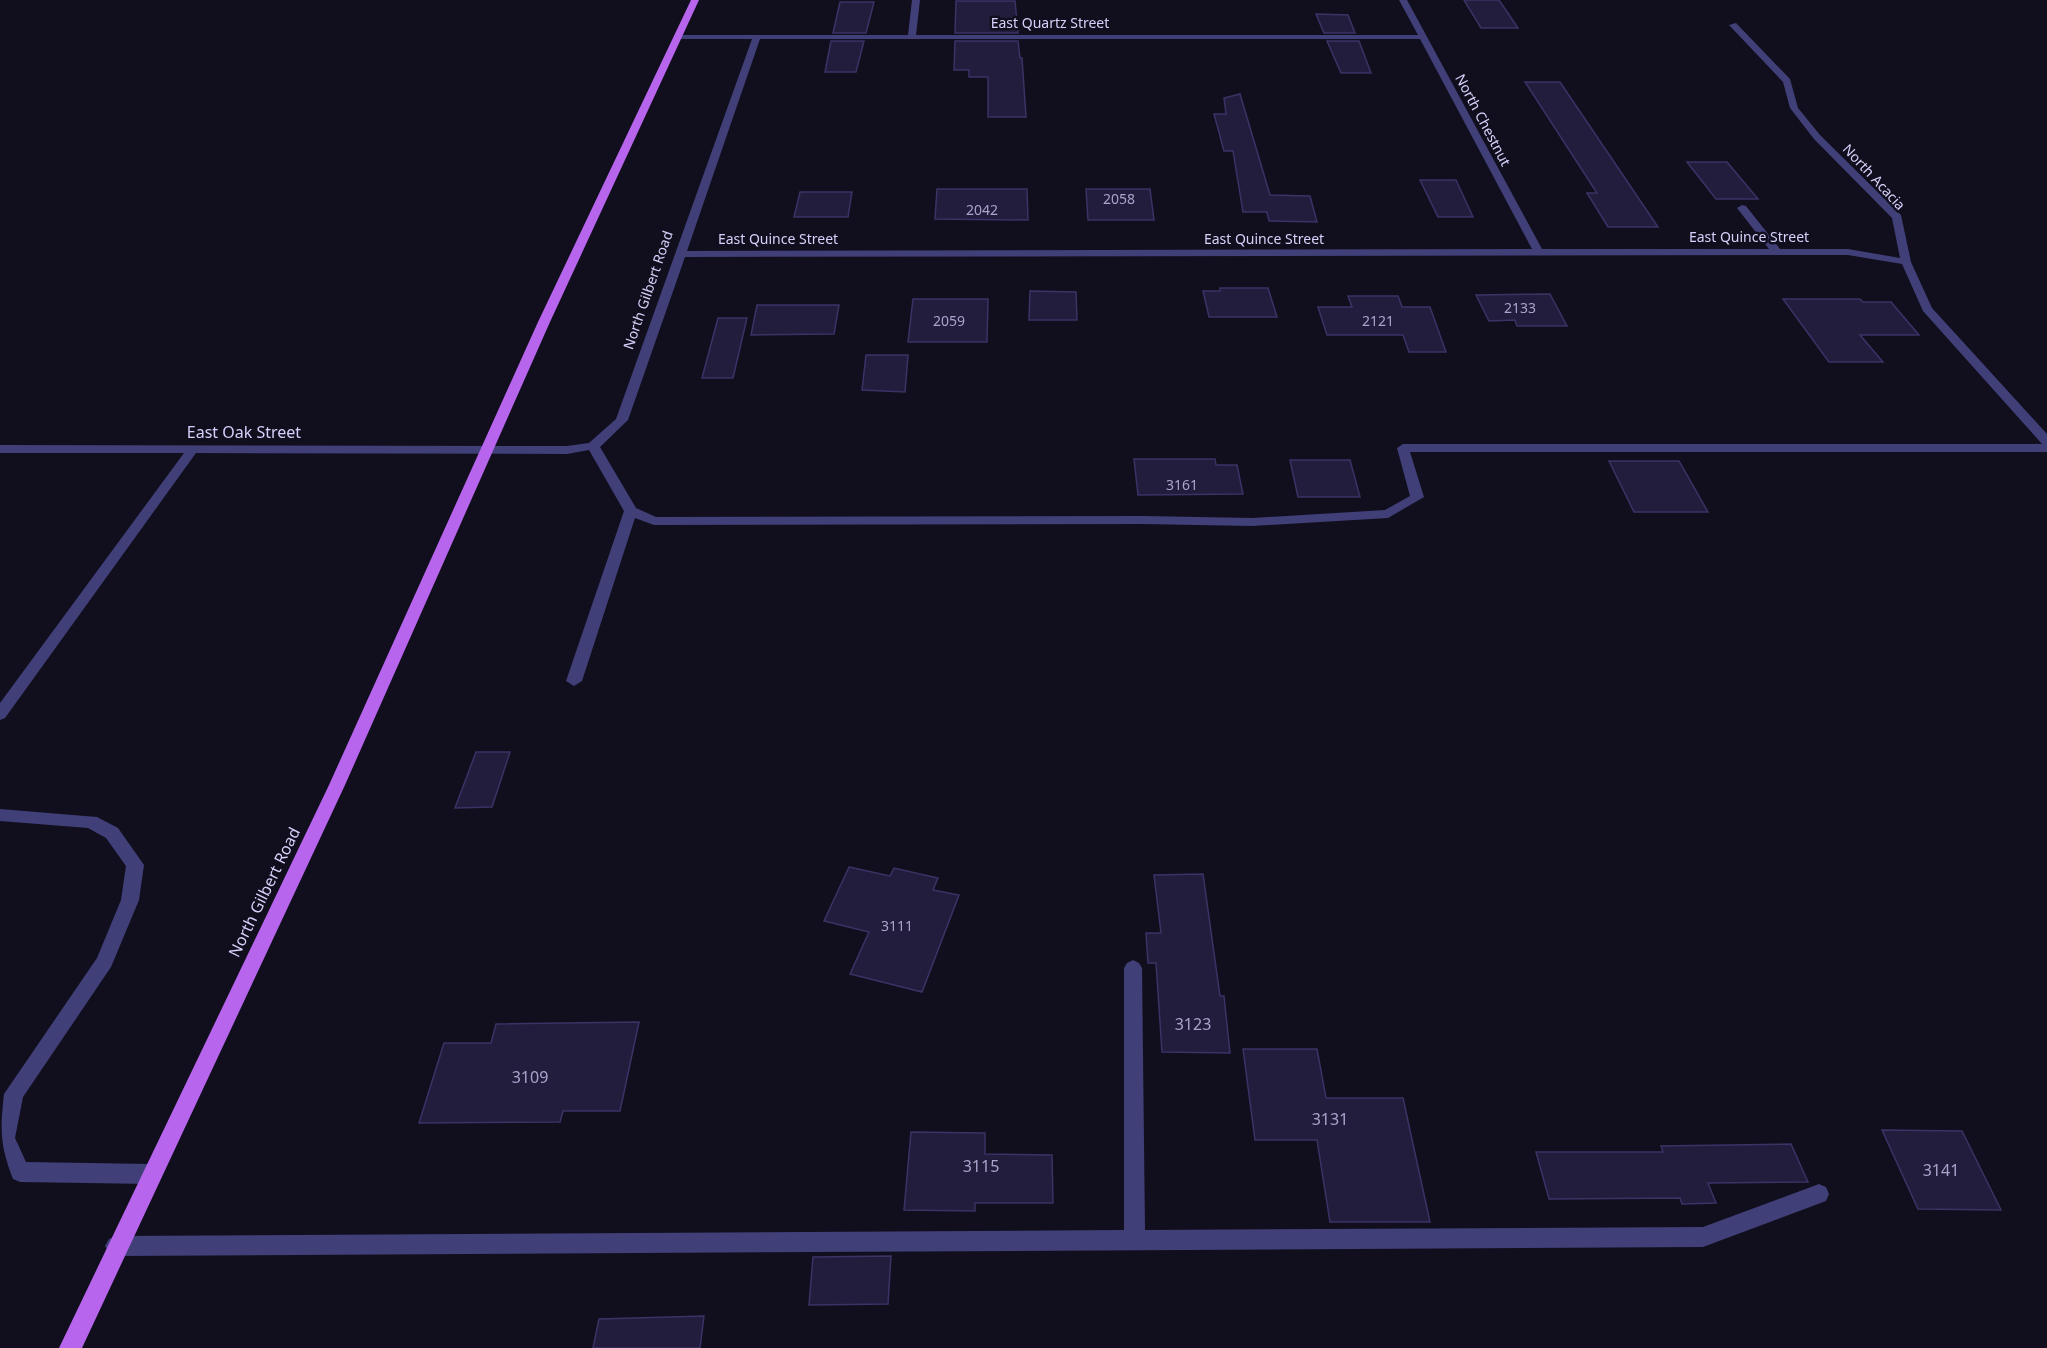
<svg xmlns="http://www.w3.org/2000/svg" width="2047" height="1348" viewBox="0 0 2047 1348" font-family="'Noto Sans',sans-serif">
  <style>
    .building { fill: #231d3d; stroke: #3b3266; stroke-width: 1.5 }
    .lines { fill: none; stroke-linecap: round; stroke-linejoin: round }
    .minor { fill: #403f78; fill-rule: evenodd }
    .major { fill: #b765ed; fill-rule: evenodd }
    .labels { text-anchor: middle; stroke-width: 5; stroke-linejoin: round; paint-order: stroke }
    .far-street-label { font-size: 14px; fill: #d5d1fa; stroke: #110f1e }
    .number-label { font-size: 14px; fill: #a8a4cb }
    .street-label { font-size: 16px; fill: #d5d1fa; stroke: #110f1e }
    .near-number-label { font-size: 16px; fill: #a8a4cb }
  </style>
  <rect width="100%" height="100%" fill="#110f1e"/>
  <g class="building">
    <polygon points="1464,0 1499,0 1518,28 1481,28"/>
    <polygon points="956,1 1015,1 1018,33 955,33"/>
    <polygon points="840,2 874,2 866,33 833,33"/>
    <polygon points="1316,14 1348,15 1355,33 1324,33"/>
    <polygon points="831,41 864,41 856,72 825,72"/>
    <polygon points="955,41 1018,41 1020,58 1022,58 1026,117 988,117 988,77 969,77 969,70 954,70"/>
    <polygon points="1327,41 1359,41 1371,73 1341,73"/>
    <polygon points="1525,82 1560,82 1658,227 1608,227 1587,193 1597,193"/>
    <polygon points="1240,94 1270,195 1310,196 1317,222 1269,221 1267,212 1243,212 1233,151 1224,151 1214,114 1226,114 1224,98"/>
    <polygon points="1687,162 1727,162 1758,199 1716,199"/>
    <polygon points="1420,180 1456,180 1473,217 1438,217"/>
    <polygon points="937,189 1027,189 1028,220 935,219"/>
    <polygon points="1086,189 1150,189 1154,220 1088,220"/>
    <polygon points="800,192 852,192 848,217 794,217"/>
    <polygon points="1220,288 1268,288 1277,317 1209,317 1203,291 1220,291"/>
    <polygon points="1030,291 1076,292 1077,320 1029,320"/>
    <polygon points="1550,294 1567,326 1517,326 1515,320 1489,321 1476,295"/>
    <polygon points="1348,296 1398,296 1402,307 1430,307 1446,352 1409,352 1403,335 1327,335 1318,307 1352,307"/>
    <polygon points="913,299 988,299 987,342 908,342"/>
    <polygon points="1783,299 1860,299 1863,302 1891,302 1919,335 1860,335 1883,362 1829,362"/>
    <polygon points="757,305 839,305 834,334 751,335"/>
    <polygon points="718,318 747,318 733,378 702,378"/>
    <polygon points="866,355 908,355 905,392 862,390"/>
    <polygon points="1134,459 1215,459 1216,465 1237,465 1243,494 1138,495"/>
    <polygon points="1290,460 1350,460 1360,497 1298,497"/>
    <polygon points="1609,461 1679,461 1708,512 1634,512"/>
    <polygon points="476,752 510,752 492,807 455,808"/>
    <polygon points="849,867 890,876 894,868 938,878 933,890 959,895 922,992 850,974 869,932 824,921"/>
    <polygon points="1203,874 1220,996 1224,996 1230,1053 1162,1052 1156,963 1148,963 1146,933 1161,933 1154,875"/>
    <polygon points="639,1022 620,1111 563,1111 560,1122 419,1123 444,1043 491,1043 496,1024"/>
    <polygon points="1243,1049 1317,1049 1326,1098 1403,1098 1430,1222 1330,1222 1317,1140 1255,1140"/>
    <polygon points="1882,1130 1962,1131 2001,1210 1918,1209"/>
    <polygon points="911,1132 985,1133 985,1154 1052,1155 1053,1203 975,1203 975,1211 904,1210"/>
    <polygon points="1791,1144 1808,1182 1708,1183 1716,1203 1682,1204 1680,1198 1549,1199 1536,1152 1663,1152 1661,1146"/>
    <polygon points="891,1256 888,1304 809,1305 813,1257"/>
    <polygon points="704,1316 700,1348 593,1348 599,1319"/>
  </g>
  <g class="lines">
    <g class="minor">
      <path d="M912,0H920L916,35H1418L1399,0H1407L1542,249H1769L1737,208L1742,205L1746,206L1780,249H1848L1900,258L1892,218L1814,139L1790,108L1783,82L1729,25L1736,23L1790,79L1798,108L1820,135L1901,215L1911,262L1932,308L2047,434V452H1410L1424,497L1388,518L1252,526L1143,524L654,525L635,518L582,681L574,686L566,681L624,511L589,450L567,454L196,453L5,718L0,720V703L184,453H0V445L567,446L589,443L616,419L752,39H674V35H908ZM760,39H1420L1532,249L687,251ZM1848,255L1902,264L1923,311L2042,444H1403L1397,448L1410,496L1385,510L1252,518L1143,516L656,517L636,508L600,447L628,420L685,257Z"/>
      <path d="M0,809L97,817L118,828L144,865L139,900L111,967L23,1097L15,1138L26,1162L151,1164L158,1167L161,1174L158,1181L151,1184L20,1182L13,1179C0,1145 0,1131 4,1094L97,958L121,900L126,866L106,838L88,828L0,821Z"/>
      <polygon points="1133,960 1139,963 1142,968 1145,1230 1703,1227 1819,1184 1826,1187 1829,1194 1826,1201 1703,1247 116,1256 109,1253 105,1246 109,1239 116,1236 1124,1230 1124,968 1127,963"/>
    </g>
    <polygon class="major" points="691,0 699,0 550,322 345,785 82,1348 59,1348 329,785 538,322"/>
  </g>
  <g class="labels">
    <g class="far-street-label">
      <text x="1050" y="28">East Quartz Street</text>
      <text transform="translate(1483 120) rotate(62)" y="5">North Chestnut</text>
      <text transform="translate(1874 177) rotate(47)" y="5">North Acacia</text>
      <text x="1749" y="242">East Quince Street</text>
      <text x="778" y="244">East Quince Street</text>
      <text x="1264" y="244">East Quince Street</text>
      <text transform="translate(648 290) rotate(-71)" y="5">North Gilbert Road</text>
    </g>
    <g class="number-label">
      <text x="1119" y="204">2058</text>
      <text x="982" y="215">2042</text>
      <text x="1520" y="313">2133</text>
      <text x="949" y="326">2059</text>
      <text x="1378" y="326">2121</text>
      <text x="1182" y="490">3161</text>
      <text x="897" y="931">3111</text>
    </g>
    <g class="street-label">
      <text x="244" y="438">East Oak Street</text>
      <text transform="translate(264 892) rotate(-64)" y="6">North Gilbert Road</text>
    </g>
    <g class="near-number-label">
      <text x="1193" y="1030">3123</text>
      <text x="530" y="1083">3109</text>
      <text x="1330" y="1125">3131</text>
      <text x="981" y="1172">3115</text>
      <text x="1941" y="1176">3141</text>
    </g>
  </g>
</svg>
